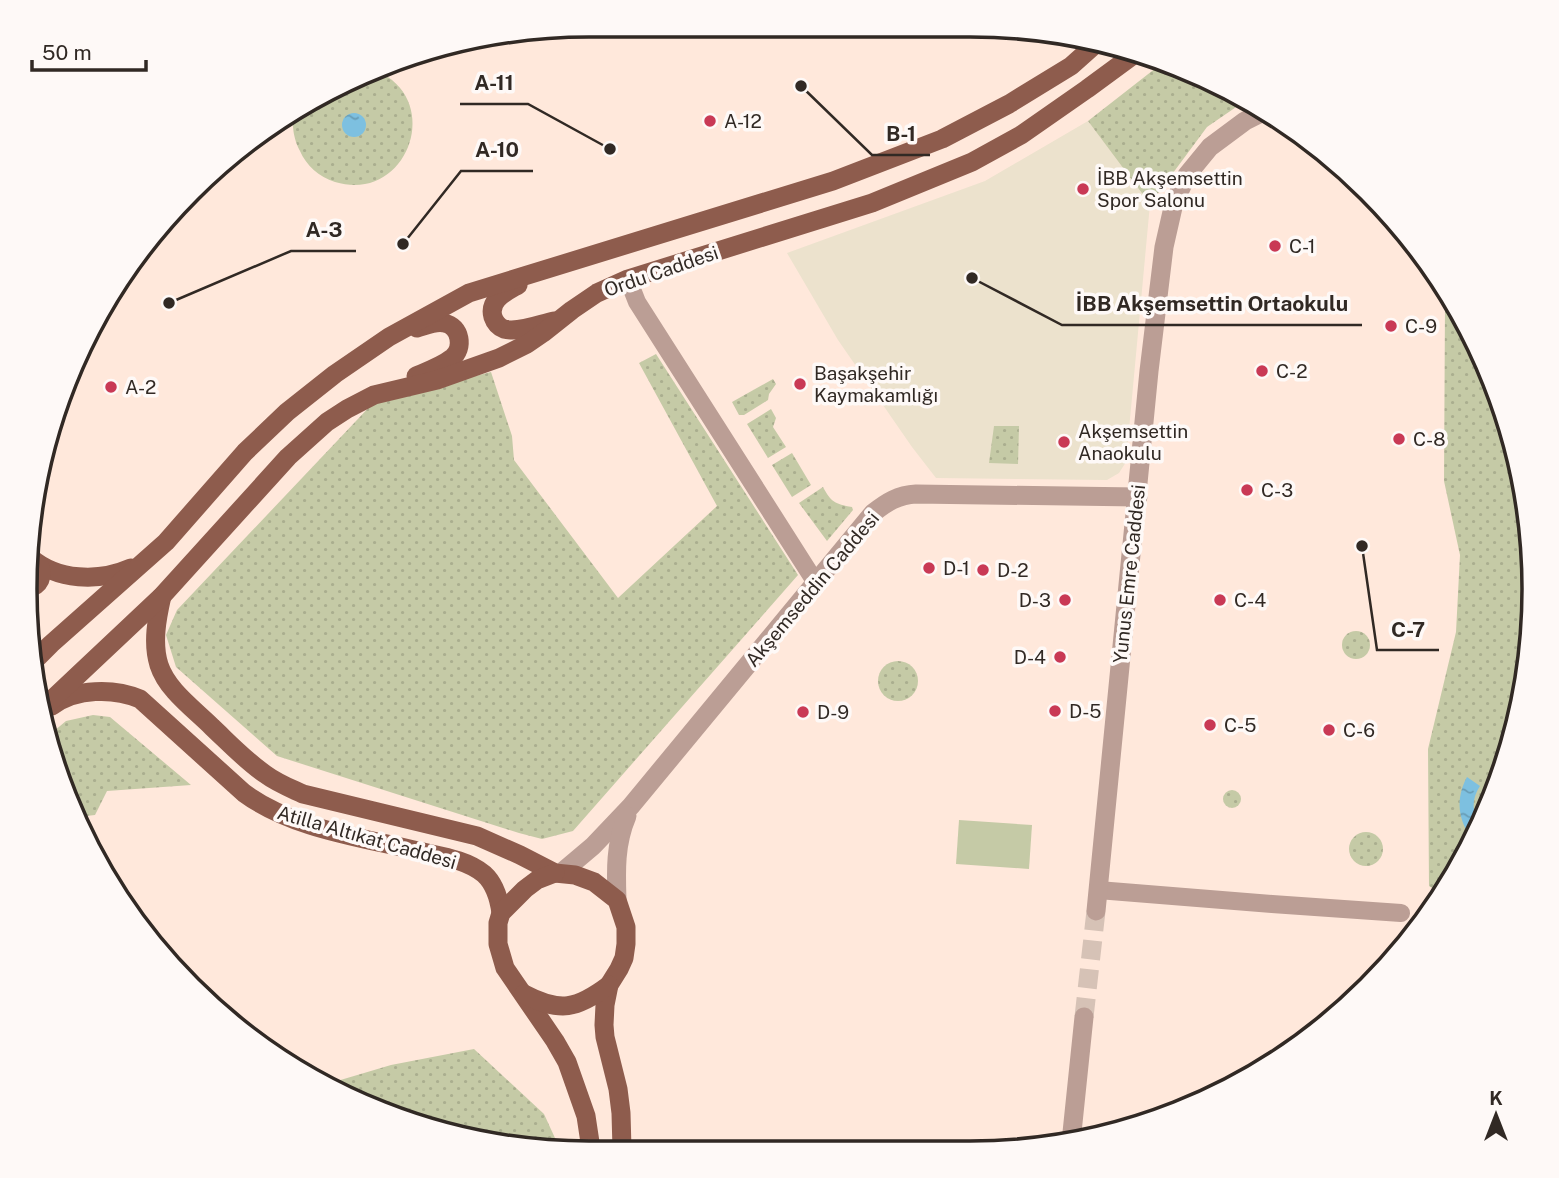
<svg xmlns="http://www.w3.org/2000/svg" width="1559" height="1178" viewBox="0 0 1559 1178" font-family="'Public Sans',sans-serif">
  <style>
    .education { fill: #ece2cd }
    .grass { fill: url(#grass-dots) }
    .pitch { fill: #c5caa6 }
    .water { fill: url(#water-ripples) }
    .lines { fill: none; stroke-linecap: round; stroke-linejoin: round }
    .tertiary-tunnel { stroke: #d6c2b6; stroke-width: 19; stroke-dasharray: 19 10; stroke-linecap: butt }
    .minor { stroke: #bb9e95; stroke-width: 18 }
    .tertiary { stroke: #bb9e95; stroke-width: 19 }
    .primary { stroke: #8e5c4d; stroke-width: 19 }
    .poi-dot { fill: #c93955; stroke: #fef9f7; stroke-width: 2.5 }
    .labels { text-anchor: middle; stroke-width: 7; stroke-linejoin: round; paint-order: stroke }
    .poi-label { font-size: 19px; fill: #312924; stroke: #fef9f7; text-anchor: start }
    .street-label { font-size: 19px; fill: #312924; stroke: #fef9f7 }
    .rim { fill: none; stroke: #312924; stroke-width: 3.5 }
    .leader { fill: none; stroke: #312924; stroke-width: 2.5 }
    .callout-dot { fill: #312924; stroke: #fef9f7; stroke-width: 2.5 }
    .callout-label { font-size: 21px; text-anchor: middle; font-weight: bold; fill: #312924; stroke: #fef9f7; stroke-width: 7; stroke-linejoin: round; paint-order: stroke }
  </style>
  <defs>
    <pattern id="grass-dots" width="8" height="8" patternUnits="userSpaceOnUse" patternTransform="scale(1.75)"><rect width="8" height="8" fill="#c5caa6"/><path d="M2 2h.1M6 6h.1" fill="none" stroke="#aaae8f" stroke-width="1.8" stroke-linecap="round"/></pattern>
    <pattern id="water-ripples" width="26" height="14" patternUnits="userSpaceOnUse" patternTransform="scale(1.75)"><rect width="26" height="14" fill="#7dc0e0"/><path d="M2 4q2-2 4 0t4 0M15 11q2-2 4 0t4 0" fill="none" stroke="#679cb5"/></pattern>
  </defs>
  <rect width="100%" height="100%" fill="#ffe8db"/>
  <polygon class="education" points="1088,121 1150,204 1126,462 1119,473 1107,480 936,478 912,447 838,340 787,253 985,181"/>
  <g class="grass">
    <polygon points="1161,64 1230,95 1242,103 1207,127 1150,204 1088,121"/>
    <path d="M377,71C445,101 407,204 335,182C319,177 306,165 300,151C294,140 290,122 296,110C302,98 362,77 377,71Z"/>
    <polygon points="1447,289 1491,373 1524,478 1534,589 1524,699 1492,805 1443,895 1429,886 1428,749 1456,632 1460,555 1444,481 1445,305"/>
    <polygon points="656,354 798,575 573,831 542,839 519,833 277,756 176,667 166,635 177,610 374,402 491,372 512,436 514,460 618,598 717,506 639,363"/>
    <polygon points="773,379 776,384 769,394 768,400 744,415 739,415 732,402"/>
    <polygon points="771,409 776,418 773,427 786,447 768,458 747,424"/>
    <polygon points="994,426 1019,426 1018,464 989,463"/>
    <polygon points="792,453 811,485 792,497 772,465"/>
    <path d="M823,487C831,502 835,504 852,507L853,510L827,541L799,503Z"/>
    <circle cx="1356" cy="645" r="14"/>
    <circle cx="898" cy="681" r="20"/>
    <polygon points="93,715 110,717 191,785 107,791 95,815 77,817 55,771 48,736 66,721"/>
    <circle cx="1232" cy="799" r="9"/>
    <circle cx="1366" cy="849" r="17"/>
    <polygon points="474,1049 544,1114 560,1149 515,1149 407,1123 327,1084 391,1065"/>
  </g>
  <polygon class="pitch" points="959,820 1032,825 1029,869 956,864"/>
  <g class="water">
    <circle cx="354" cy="125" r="12"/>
    <path d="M1467,777L1480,786C1471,799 1472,813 1480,826L1473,840C1458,821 1455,799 1467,777Z"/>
  </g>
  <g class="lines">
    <polyline class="tertiary-tunnel" points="1084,1017 1096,911"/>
    <g class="minor">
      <polyline points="628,279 637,302 816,583"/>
      <polyline points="1098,890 1272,904 1401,913"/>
    </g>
    <g class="tertiary">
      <path d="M561,873L593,846L631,806L873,513C887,502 898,495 916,494L1138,497"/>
      <path d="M617,900C616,871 615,844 627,816"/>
      <polyline points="1096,911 1149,371 1164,247 1174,203 1187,175 1210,147 1245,121 1265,111"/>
      <polyline points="1071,1142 1084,1017"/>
    </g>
    <g class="primary">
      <path d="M518,285C506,292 488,300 493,317C495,323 499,327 504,329C519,333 540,324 554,321"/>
      <path d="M416,376C428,371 442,366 452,358C464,349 461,326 444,323C435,321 425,326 417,328"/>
      <path d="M30,557C57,581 99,582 131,568"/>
      <path d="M28,588C40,586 44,576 39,565"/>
      <path d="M162,596C157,618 152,643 159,665C167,690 194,709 212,727C229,743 246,761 265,774C277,783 290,788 303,794L477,836L520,855L555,873L575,875L594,882L617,900L626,927V944L624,958L619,969L609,985L605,1005L604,1025L605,1037L618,1089L621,1113L622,1149"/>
      <polyline points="33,662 51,644 166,542 245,452 287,412 335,374 389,337 469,293 833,181 942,139 1009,104 1071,66 1099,41"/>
      <path d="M52,706C76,688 114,688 140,699L244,793C293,829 360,837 418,851C439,856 466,859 484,874C495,884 499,898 501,913"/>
      <polyline points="42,709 162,596 288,457 327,422 347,409 374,395 437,380 499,358 527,344 543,333 572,310 597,293 628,279 872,203 972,162 1021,135 1087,89 1136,53"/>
      <polyline points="555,873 537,880 525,889 501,913 498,923 498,944 505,968 555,1041 567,1062 586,1116 591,1149"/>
      <path d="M524,994C560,1013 577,1009 609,985"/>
    </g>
  </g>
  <g class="poi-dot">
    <circle cx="710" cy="121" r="7"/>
    <circle cx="1083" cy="189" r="7"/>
    <circle cx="1275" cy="246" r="7"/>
    <circle cx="1391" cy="326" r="7"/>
    <circle cx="1262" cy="371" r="7"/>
    <circle cx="800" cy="384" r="7"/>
    <circle cx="111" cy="387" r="7"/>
    <circle cx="1399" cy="439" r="7"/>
    <circle cx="1064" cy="442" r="7"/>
    <circle cx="1247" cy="490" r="7"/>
    <circle cx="929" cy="568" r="7"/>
    <circle cx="983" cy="570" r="7"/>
    <circle cx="1065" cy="600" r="7"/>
    <circle cx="1220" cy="600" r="7"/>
    <circle cx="1060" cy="657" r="7"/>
    <circle cx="1055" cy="711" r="7"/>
    <circle cx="803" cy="712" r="7"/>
    <circle cx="1210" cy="725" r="7"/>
    <circle cx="1329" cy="730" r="7"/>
  </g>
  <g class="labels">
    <g class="poi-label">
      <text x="724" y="128">A-12</text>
      <text x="1097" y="185">İBB Akşemsettin<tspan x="1097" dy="22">Spor Salonu</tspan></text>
      <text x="1289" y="253">C-1</text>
      <text x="1405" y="333">C-9</text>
      <text x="1276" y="378">C-2</text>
      <text x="814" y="380">Başakşehir<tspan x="814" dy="22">Kaymakamlığı</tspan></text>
      <text x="125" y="394">A-2</text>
      <text x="1078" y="438">Akşemsettin<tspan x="1078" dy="22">Anaokulu</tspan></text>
      <text x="1413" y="446">C-8</text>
      <text x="1261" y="497">C-3</text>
      <text x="943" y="575">D-1</text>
      <text x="997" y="577">D-2</text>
      <text x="1051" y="607" text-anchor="end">D-3</text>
      <text x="1234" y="607">C-4</text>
      <text x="1046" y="664" text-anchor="end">D-4</text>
      <text x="1069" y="718">D-5</text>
      <text x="817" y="719">D-9</text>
      <text x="1224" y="732">C-5</text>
      <text x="1343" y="737">C-6</text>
    </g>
    <g class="street-label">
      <text transform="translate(661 271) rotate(-19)" y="7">Ordu Caddesi</text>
      <text transform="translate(1129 574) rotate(-84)" y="7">Yunus Emre Caddesi</text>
      <text transform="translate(812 589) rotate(-50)" y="7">Akşemseddin Caddesi</text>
      <text transform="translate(367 837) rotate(16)" y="7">Atilla Altıkat Caddesi</text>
    </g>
  </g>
  <path d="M0 0H1559V1178H0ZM589 37H970A552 552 0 0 1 1522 589V589A552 552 0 0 1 970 1141H589A552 552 0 0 1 37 589V589A552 552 0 0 1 589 37Z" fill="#fef9f7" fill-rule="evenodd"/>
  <path class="rim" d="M589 37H970A552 552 0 0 1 1522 589V589A552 552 0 0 1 970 1141H589A552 552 0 0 1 37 589V589A552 552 0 0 1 589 37Z"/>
  <path class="leader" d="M610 149L528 104H460M801 86L872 155H930M403 244L461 171H533M169 303L291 251H356M972 278L1062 325H1362M1362 546L1377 650H1439"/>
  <g class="callout-dot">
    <circle cx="610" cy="149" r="7"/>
    <circle cx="801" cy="86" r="7"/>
    <circle cx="403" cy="244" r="7"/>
    <circle cx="169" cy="303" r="7"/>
    <circle cx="972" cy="278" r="7"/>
    <circle cx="1362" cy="546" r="7"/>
  </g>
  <g class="callout-label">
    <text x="494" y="90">A-11</text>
    <text x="901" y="141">B-1</text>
    <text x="497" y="157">A-10</text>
    <text x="324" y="237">A-3</text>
    <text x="1212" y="311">İBB Akşemsettin Ortaokulu</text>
    <text x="1408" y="637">C-7</text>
  </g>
  <g transform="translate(1496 1115)" stroke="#fef9f7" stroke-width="5" paint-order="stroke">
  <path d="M0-5L12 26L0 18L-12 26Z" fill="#312924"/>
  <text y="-10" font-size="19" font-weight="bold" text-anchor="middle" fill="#312924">K</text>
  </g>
  <path d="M32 60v10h114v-10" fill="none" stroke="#312924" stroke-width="3.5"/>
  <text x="42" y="60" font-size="21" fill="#312924" stroke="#fef9f7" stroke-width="5" paint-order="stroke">50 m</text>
</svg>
